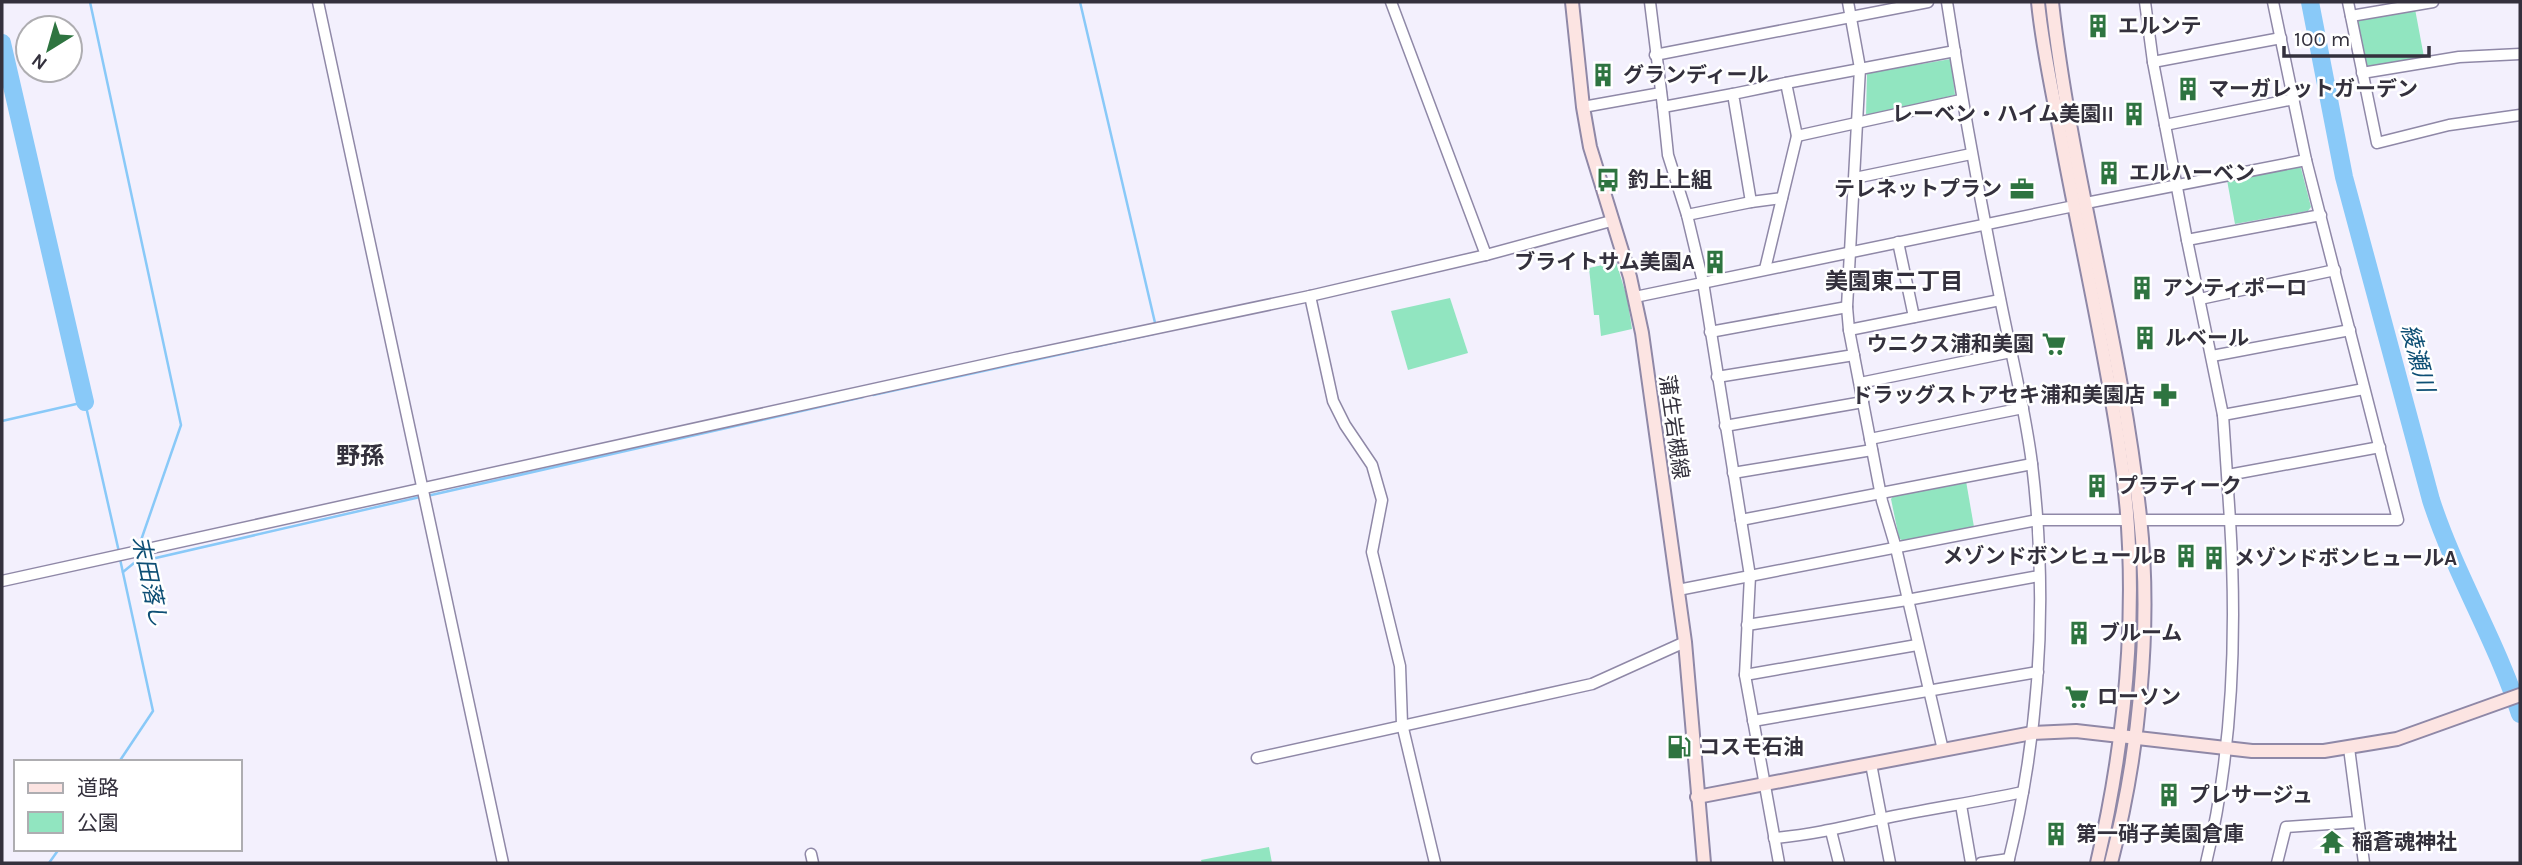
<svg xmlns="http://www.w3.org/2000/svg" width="2522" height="865" viewBox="0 0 2522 865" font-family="Karla,'Noto Sans JP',sans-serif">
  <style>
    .green { fill: #91e5c0 }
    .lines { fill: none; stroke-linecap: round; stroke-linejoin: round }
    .stream { stroke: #89c9f8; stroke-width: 2.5 }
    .river { stroke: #89c9f8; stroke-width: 18 }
    .street-casing { stroke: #8f88a7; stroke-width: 13 }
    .secondary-casing { stroke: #8f88a7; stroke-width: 16 }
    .street { stroke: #fff; stroke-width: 10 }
    .secondary { stroke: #fce4e2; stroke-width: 12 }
    .labels { text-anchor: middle; stroke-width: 5; stroke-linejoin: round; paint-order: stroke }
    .poi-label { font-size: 21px; font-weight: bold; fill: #34313d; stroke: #fff; text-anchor: start }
    .street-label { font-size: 21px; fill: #34313d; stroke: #fff }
    .neighbourhood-label { font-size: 23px; font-weight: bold; fill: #34313d; stroke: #fff }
    .water-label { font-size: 23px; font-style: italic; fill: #0e4f75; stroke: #fff }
    .quarter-label { font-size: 24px; font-weight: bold; fill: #34313d; stroke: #fff }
  </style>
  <rect width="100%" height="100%" fill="#f3f0fd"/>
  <g class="green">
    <polygon points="2415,9 2424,57 2368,68 2364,65 2356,24 2358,20"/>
    <polygon points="1951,59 1955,95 1866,116 1867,73"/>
    <polygon points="2298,165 2301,168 2311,207 2308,211 2235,224 2227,180"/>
    <polygon points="1616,262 1627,297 1632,329 1601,336 1599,315 1594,315 1589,268"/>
    <polygon points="1450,298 1468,353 1408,370 1391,311"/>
    <polygon points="1966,481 1974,527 1903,541 1899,538 1891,499 1894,495"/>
    <polygon points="1269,847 1272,863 1202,863 1201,860"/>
  </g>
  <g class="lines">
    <g class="stream">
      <polyline points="90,2 181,425 139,546"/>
      <polyline points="1080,2 1156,327"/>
      <polyline points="873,395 1153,334"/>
      <polyline points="2,421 85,402 119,552"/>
      <polyline points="427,496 863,397"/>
      <polyline points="123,572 134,563 420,497"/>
      <polyline points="119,762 153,711 120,559"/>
      <polyline points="49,863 59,849"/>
    </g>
    <g class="river">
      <path d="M2310,2L2344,177L2431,500C2455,574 2496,640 2520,714"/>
      <polyline points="2,43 85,402"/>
    </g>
    <g class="street-casing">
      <g id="street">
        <polyline points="318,2 503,863"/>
        <polyline points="1391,2 1486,255"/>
        <polyline points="1650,2 1663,107 1733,94"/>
        <polyline points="1848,2 1860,68 1847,307 1849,330 1882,501 1896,548 1943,750"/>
        <path d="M1947,2C1962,101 1980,200 2000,298C2011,354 2025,408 2032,464C2048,597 2040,733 2008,863"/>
        <polyline points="2145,2 2153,62 2187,240 2223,415 2230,520 2398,520 2306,160 2273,2"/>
        <polyline points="2348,2 2377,143 2449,125 2520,115"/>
        <polyline points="2351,16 2433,2"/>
        <polyline points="1655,55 1928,2"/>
        <polyline points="2153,62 2281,38"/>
        <polyline points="2362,73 2459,57 2520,54"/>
        <polyline points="1786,83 1955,51"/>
        <polyline points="1583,107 1661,93"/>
        <polyline points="1663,107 1668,155 1687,215 1703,282 1750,576 1745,675 1779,863"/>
        <polyline points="2165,125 2294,99"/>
        <polyline points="1855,178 1971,154"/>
        <polyline points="1782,198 1751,202 1733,94 1786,83 1797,136 1961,100"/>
        <polyline points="2086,203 2306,160"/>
        <polyline points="1687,215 1751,202"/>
        <polyline points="2187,240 2321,215"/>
        <polyline points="1898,242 1914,317"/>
        <polyline points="1765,269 1797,136"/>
        <polyline points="1310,296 1333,401 1345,425 1372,465 1382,500 1372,552 1400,666 1402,724 1435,863"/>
        <polyline points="1635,297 2074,206"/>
        <polyline points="2200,299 2335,270"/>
        <polyline points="1849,330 2000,300"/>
        <polyline points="1710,332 1847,307"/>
        <polyline points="2212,356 2350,330"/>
        <polyline points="1717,377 1854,355"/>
        <polyline points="1860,383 2011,352"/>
        <polyline points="2223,415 2364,389"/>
        <polyline points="1725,426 1863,402"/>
        <polyline points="1870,439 2023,408"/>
        <polyline points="1733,473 1872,450"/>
        <polyline points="2228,475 2380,447"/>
        <polyline points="1741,520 2032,464"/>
        <path d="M2141,520H2230C2237,634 2233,752 2206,863"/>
        <polyline points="2,581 1015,358 1310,296 1486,255 1611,221"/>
        <polyline points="1678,590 2037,520 2127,520"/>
        <polyline points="1747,625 1907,600 2039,576"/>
        <polyline points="1745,675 1917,645"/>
        <polyline points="1753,721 2038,672"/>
        <polyline points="2349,748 2364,863"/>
        <polyline points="1257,758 1592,684 1685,642"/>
        <polyline points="1871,764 1890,863"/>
        <polyline points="1961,805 1971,863"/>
        <polyline points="1831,831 1839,863"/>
        <path d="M1774,838C1811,835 1844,827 1880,819C1927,809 1976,802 2023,792"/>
        <polyline points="811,854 813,863"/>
        <polyline points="1981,863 2009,859"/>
        <polyline points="2277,863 2286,827 2358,822"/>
      </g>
    </g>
    <g class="secondary-casing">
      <g id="secondary">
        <polyline points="1572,2 1583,107 1590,147 1630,277 1642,333 1685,642 1704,863"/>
        <path d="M2038,2C2042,44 2051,85 2059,127C2078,231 2102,334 2118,438C2141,578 2129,726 2097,863"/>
        <path d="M2052,2C2071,175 2122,343 2140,517C2152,629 2139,754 2111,863"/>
        <polyline points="1697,797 2032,733 2076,731 2252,751 2324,751 2397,739 2520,695"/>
      </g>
    </g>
    <use href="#street" class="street"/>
    <use href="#secondary" class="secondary"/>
  </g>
  <defs>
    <g id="building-bare" transform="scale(1.89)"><path d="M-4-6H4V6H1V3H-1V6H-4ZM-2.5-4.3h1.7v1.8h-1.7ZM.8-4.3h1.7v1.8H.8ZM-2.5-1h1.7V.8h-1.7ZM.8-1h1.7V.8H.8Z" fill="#2e7440" stroke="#fff" stroke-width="2.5" paint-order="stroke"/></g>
    <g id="bus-bare" transform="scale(1.89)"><path d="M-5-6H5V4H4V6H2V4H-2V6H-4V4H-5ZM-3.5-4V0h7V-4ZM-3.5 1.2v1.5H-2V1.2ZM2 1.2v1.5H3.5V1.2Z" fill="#2e7440" stroke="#fff" stroke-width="2.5" paint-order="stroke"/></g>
    <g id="office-bare" transform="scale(1.89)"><path d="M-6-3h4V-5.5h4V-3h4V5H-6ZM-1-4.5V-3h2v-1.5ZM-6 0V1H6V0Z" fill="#2e7440" stroke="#fff" stroke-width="2.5" paint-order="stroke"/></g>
    <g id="supermarket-bare" transform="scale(1.89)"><path d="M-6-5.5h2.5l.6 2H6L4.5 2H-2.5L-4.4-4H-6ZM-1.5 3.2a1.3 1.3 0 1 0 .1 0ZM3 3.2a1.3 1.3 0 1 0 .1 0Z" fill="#2e7440" stroke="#fff" stroke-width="2.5" paint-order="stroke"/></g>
    <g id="pharmacy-bare" transform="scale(1.89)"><path d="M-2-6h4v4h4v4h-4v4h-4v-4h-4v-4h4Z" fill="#2e7440" stroke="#fff" stroke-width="2.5" paint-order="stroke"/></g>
    <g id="fuel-bare" transform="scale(1.89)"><path d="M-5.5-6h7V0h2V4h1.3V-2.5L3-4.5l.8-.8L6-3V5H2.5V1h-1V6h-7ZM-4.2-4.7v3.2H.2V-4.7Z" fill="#2e7440" stroke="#fff" stroke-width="2.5" paint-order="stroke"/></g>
    <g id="temple-bare" transform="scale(1.89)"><path d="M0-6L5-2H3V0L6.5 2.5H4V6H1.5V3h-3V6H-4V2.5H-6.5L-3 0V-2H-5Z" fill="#2e7440" stroke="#fff" stroke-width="2.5" paint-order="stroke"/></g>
  </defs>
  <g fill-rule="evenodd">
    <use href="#building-bare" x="2098" y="26"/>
    <use href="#building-bare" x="1603" y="75"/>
    <use href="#building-bare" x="2188" y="89"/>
    <use href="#building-bare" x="2134" y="114"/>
    <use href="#building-bare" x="2109" y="173"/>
    <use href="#bus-bare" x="1608" y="180"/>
    <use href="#office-bare" x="2022" y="189"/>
    <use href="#building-bare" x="1715" y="262"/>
    <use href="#building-bare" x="2142" y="288"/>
    <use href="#building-bare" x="2145" y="338"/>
    <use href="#supermarket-bare" x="2054" y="344"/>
    <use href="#pharmacy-bare" x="2165" y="395"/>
    <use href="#building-bare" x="2097" y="486"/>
    <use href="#building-bare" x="2186" y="556"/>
    <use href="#building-bare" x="2214" y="558"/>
    <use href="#building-bare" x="2079" y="633"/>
    <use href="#supermarket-bare" x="2077" y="697"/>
    <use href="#fuel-bare" x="1679" y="747"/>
    <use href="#building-bare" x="2169" y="795"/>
    <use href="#building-bare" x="2056" y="834"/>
    <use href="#temple-bare" x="2332" y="842"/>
  </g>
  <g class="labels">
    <g class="poi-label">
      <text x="2118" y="33">エルンテ</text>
      <text x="1623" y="82">グランディール</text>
      <text x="2208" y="96">マーガレットガーデン</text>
      <text x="2114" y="121" text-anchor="end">レーベン・ハイム美園II</text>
      <text x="2129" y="180">エルハーベン</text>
      <text x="1628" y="187">釣上上組</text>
      <text x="2002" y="196" text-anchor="end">テレネットプラン</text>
      <text x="1695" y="269" text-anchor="end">ブライトサム美園A</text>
      <text x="2162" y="295">アンティポーロ</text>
      <text x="2165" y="345">ルベール</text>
      <text x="2034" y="351" text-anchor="end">ウニクス浦和美園</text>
      <text x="2145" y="402" text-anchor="end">ドラッグストアセキ浦和美園店</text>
      <text x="2117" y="493">プラティーク</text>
      <text x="2166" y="563" text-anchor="end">メゾンドボンヒュールB</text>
      <text x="2234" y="565">メゾンドボンヒュールA</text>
      <text x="2099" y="640">ブルーム</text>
      <text x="2097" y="704">ローソン</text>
      <text x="1699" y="754">コスモ石油</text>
      <text x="2189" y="802">プレサージュ</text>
      <text x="2076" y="841">第一硝子美園倉庫</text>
      <text x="2352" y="849">稲蒼魂神社</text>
    </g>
    <g class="street-label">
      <text transform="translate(1674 427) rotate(82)" y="7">蒲生岩槻線</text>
    </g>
    <g class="neighbourhood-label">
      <text x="1894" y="289">美園東二丁目</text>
    </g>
    <g class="water-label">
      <text transform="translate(2418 358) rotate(75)" y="8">綾瀬川</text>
      <text transform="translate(150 581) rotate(78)" y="8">末田落し</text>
    </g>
    <g class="quarter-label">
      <text x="360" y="464">野孫</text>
    </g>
  </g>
  <rect width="2522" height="865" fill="none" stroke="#34313d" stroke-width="7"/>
  <rect x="14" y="760" width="228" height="91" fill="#ffffff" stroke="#aeadb1" stroke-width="2"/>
  <rect x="28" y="783" width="35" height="10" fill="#fce4e2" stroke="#aeadb1" stroke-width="2"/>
  <text x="77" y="795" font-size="21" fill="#34313d">道路</text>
  <rect x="28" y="812" width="35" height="21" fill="#91e5c0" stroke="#aeadb1" stroke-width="2"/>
  <text x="77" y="830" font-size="21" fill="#34313d">公園</text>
  <g transform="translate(49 49) rotate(217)"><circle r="33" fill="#ffffff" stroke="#aeadb1" stroke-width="2"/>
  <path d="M0-5L12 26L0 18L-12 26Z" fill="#2e7440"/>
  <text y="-10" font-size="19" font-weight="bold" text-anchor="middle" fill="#34313d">N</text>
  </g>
  <path d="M2284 46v10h145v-10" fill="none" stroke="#34313d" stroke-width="3.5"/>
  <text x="2294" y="46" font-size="21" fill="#34313d" stroke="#ffffff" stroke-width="5" paint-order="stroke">100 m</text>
</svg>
